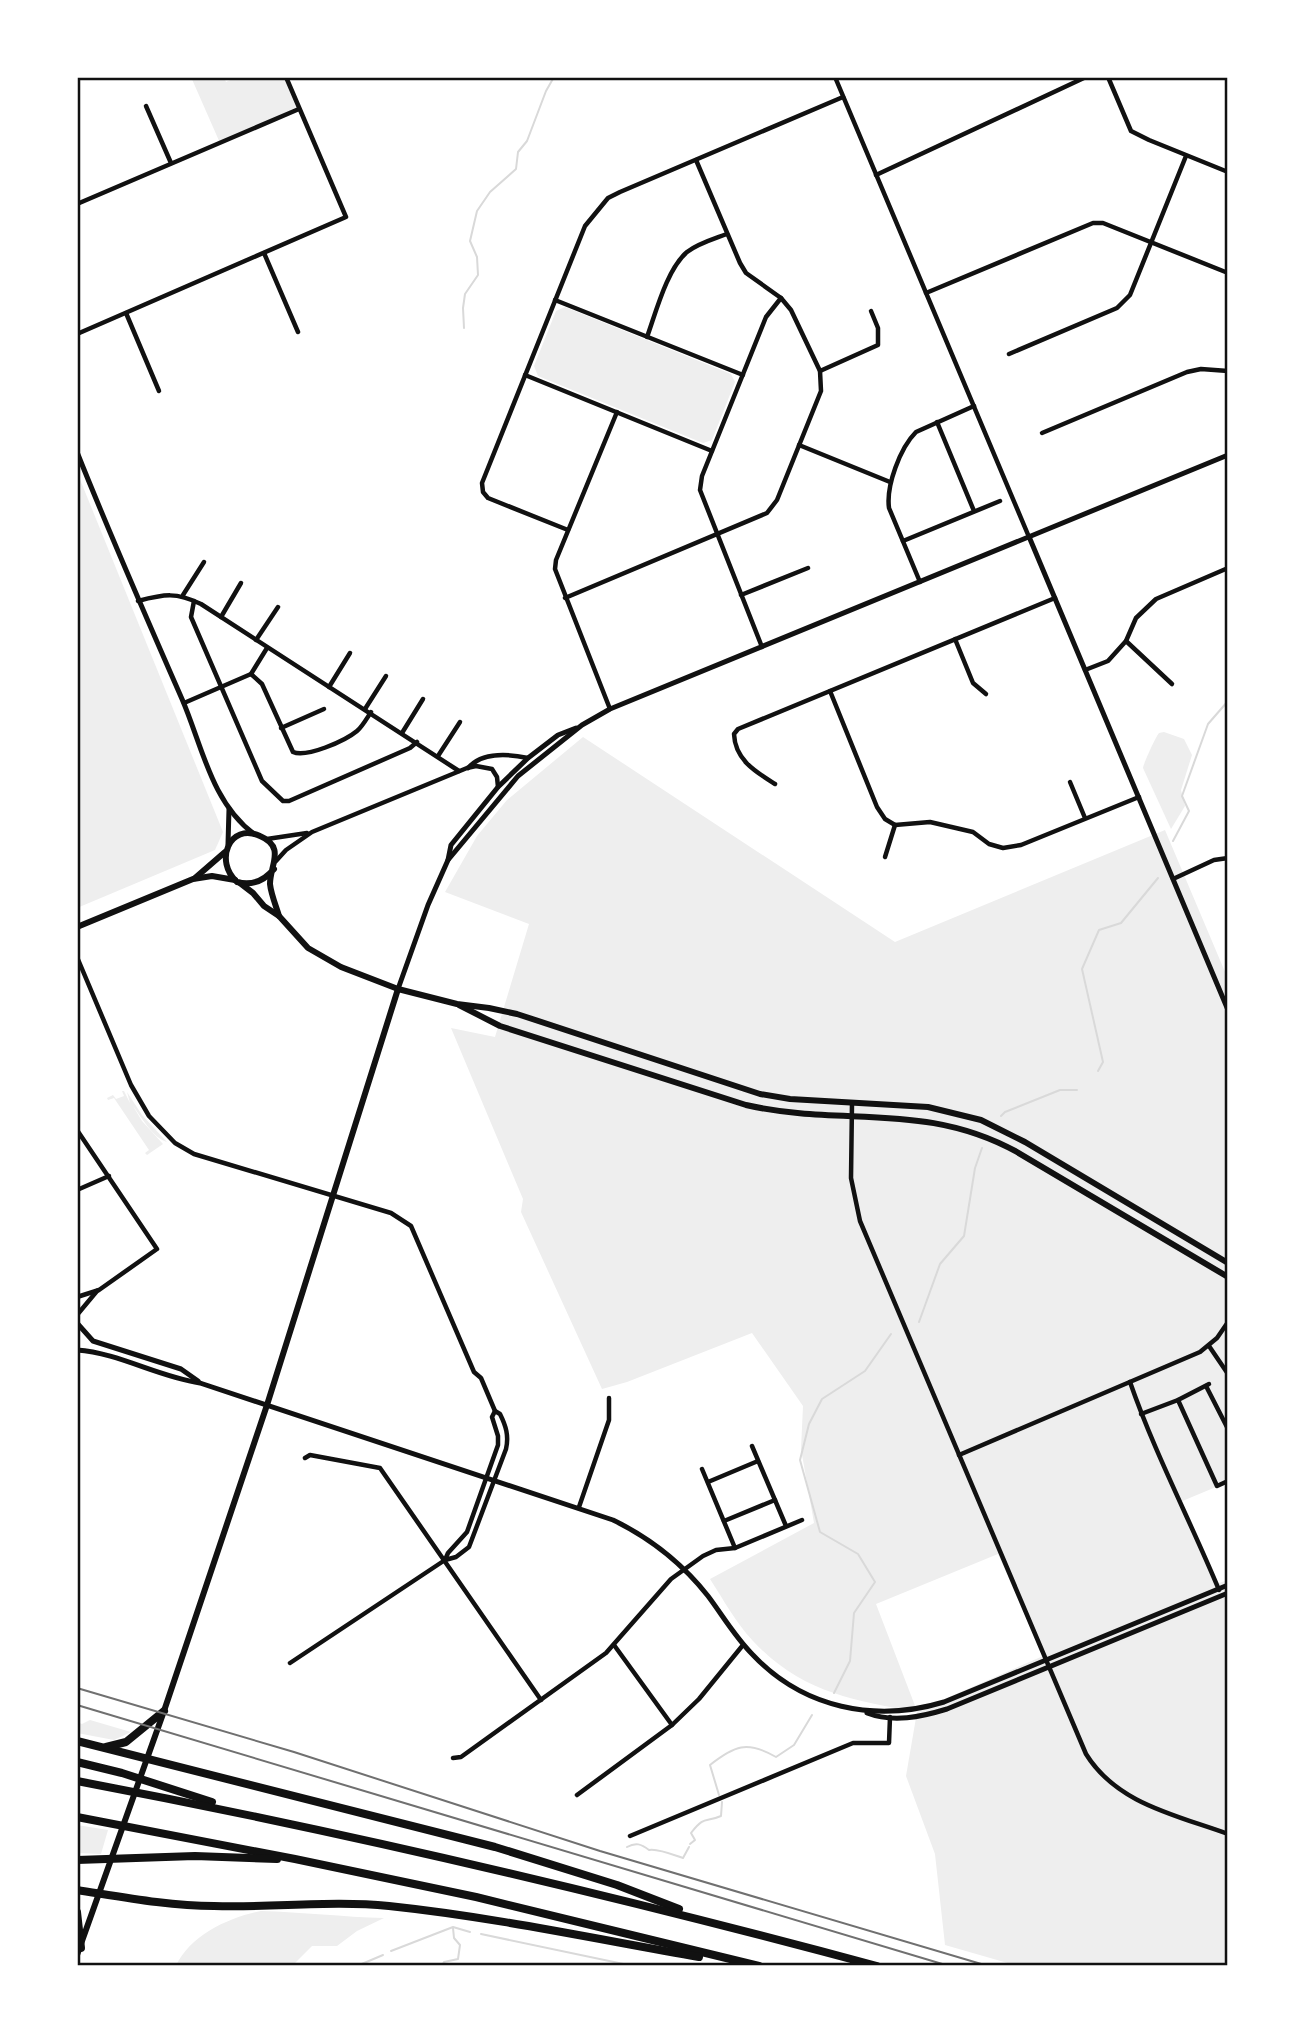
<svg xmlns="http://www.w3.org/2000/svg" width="1305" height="2043" viewBox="0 0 1305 2043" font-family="'Work Sans',sans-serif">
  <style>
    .green { fill: #eee; fill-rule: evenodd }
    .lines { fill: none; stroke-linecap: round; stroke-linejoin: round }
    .stream { stroke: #d9d9d9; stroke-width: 2 }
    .minor { stroke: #111; stroke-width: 4.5 }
    .tertiary { stroke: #111; stroke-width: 5 }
    .secondary { stroke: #111; stroke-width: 6 }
    .motorway { stroke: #111; stroke-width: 8 }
    .rail { stroke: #707070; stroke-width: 2 }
    .neatline { fill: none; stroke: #111; stroke-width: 2.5 }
  </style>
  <rect width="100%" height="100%" fill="#fff"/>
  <g class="green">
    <polygon points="191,77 224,77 226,82 237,77 286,77 299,109 220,143"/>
    <polygon points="565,307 731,374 735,382 712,440 703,443 538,376 534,366 556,311"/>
    <polygon points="77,472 223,832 215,850 77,908"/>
    <path d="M1164,732L1184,739L1192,755L1181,790L1185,806L1171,829L1143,768C1143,765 1156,736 1159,733Z"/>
    <path d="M583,737L895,942L1165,830L1228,979V1482L1180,1502L1216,1584L1228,1580V1966H1018L945,1945L935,1854L906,1776L917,1712C851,1700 801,1692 753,1641C736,1623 723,1599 710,1579L814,1523L801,1449L803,1406L752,1333L627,1382L602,1389L521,1212L523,1199L451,1028L495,1037L529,924L445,892L477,836L507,800ZM998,1554L1043,1656L917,1711L876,1604Z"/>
    <path d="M122,1091H124L130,1103L127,1092L142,1115L167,1142C153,1138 142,1118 133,1106L142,1121L163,1144L147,1155L145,1153L149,1150L114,1098L108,1100L107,1098L113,1095L116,1099L124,1096Z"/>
    <polygon points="90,1720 131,1732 114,1740 77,1733 77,1722 82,1724"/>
    <polygon points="77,1825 108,1830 101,1854 77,1853"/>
    <path d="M261,1911C302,1912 343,1917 384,1918L357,1931L337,1946H312L292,1966H176C190,1935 230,1917 261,1911Z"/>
  </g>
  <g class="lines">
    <g class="stream">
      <polyline points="464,328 463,308 465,294 478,275 477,257 470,241 477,211 490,192 516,169 518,152 527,141 546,91 554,77"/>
      <polyline points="1173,841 1189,811 1182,796 1208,724 1228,701"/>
      <polyline points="1098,1071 1103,1062 1082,969 1099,930 1121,923 1158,878"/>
      <polyline points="1001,1116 1005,1112 1060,1090 1077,1090"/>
      <polyline points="919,1322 940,1264 964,1236 975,1168 982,1148"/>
      <polyline points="834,1693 850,1661 854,1613 875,1582 858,1554 820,1532 800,1460 809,1424 822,1399 865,1371 891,1334"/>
      <path d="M719,1795L710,1765C734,1746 747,1740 776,1757L794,1745L812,1715"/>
      <path d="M690,1844L695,1840L691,1833C705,1815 705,1823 721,1816L722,1802"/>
      <path d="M627,1847C636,1842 641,1844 649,1850C657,1848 674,1855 683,1858L689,1847"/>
      <polyline points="481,1934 633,1966"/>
      <polyline points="391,1951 453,1927 470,1932"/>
      <polyline points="357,1966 383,1955"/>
      <polyline points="442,1966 444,1962 458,1959 460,1945 454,1938 453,1928"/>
    </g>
    <g class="minor">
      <polyline points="835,77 1029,537"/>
      <polyline points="1108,77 1131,131 1149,140 1228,172"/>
      <polyline points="146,106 171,163"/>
      <polyline points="876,175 1086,77"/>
      <polyline points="77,204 299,109"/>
      <polyline points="264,253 298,332"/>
      <polyline points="926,293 1093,223 1103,223 1228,273"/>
      <polyline points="555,300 743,375"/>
      <polyline points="126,313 159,391"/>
      <polyline points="77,334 346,217 286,77"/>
      <path d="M647,337C656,312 667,269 687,252C699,243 714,239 727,234"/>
      <polyline points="1009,354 1117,308 1130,295 1186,156"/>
      <polyline points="820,371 878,345 878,328 871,311"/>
      <polyline points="525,375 712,451"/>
      <polyline points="937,422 974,511"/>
      <polyline points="1042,433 1187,372 1201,369 1228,371"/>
      <polyline points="799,445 890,482"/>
      <polyline points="568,530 488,498 483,492 482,483 585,226 608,198 620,192 843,97"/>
      <polyline points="903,541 1000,501"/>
      <path d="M920,582L889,508C886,486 900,448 916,432L974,406"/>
      <polyline points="183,595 204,562"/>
      <polyline points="741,595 808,568"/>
      <polyline points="565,598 767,513 777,500 821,391 820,371 791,310 781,298 746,273 740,263 696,160"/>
      <path d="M138,601C165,594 176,592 201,604L459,771"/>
      <polyline points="194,601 191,617 262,781 283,801 289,801 410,748 417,742"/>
      <polyline points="221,617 241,583"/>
      <polyline points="955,639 973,683 986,694"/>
      <polyline points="256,640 278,607"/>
      <polyline points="1126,641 1172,684"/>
      <polyline points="762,647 700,490 702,476 766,317 781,298"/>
      <polyline points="1085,670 1108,661 1126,641 1136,618 1156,599 1228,568"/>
      <path d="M251,674L262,684L293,752C306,758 345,741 357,731C362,727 367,718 371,712"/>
      <polyline points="329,687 350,653"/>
      <polyline points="830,691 877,807 885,819 895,825 930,822 973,832 989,844 1003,848 1021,845 1139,797"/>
      <polyline points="184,703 251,674 267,648"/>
      <polyline points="365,709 386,676"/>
      <polyline points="610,709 555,569 556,560 617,412"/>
      <polyline points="281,728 324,709"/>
      <polyline points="402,733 423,699"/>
      <polyline points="438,756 460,722"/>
      <path d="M468,768C482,752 509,754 528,758"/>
      <polyline points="1070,782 1085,818"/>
      <path d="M775,784C756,772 735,760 734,734L738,729L1055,598"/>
      <polyline points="267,839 307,833"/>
      <polyline points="885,857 895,825"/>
      <polyline points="276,861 286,850 312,832 467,768 476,766 492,769 497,777 498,787"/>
      <polyline points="1173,879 1214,860 1228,858"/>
      <path d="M77,957L131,1085L149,1116L175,1143L194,1154L391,1213L411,1226L474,1372L481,1378L495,1411L500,1414C506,1426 509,1436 506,1449L469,1547L456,1557L445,1560L290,1663"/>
      <path d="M852,1103L851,1178L860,1221L1086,1754C1117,1804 1176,1815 1228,1834"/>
      <polyline points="77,1130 157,1249 99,1290 77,1297"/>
      <polyline points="77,1190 109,1176"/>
      <polyline points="77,1315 97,1291"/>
      <polyline points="1209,1346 1228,1374"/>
      <path d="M1130,1382C1155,1454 1190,1520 1219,1590"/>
      <polyline points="1206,1386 1228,1429"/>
      <polyline points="1178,1400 1217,1486 1228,1481"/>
      <polyline points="1141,1414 1178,1400 1209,1384"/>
      <polyline points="752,1446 786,1526"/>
      <polyline points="959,1455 1200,1352 1217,1338 1228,1322"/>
      <polyline points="305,1458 310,1455 380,1468 541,1700"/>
      <polyline points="702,1469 735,1548"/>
      <polyline points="708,1482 758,1461"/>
      <polyline points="579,1507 609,1420 609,1398"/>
      <polyline points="724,1521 775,1500"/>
      <polyline points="445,1560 448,1553 467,1532 498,1445 498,1436 492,1417 495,1411"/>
      <polyline points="614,1645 672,1725"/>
      <polyline points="453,1758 461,1757 606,1653 671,1579 703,1556 716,1550 735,1548 802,1520"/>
      <polyline points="577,1795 672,1725 699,1699 743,1645"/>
      <polyline points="630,1836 853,1743 889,1743 890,1717"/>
    </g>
    <g class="tertiary">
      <path d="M77,452C110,535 146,617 182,699C202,745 211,802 254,834"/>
      <polyline points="1030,539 1228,1010"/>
      <polyline points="228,844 229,809"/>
      <polyline points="448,860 451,845 498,787 528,758 558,735 576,728"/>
      <polyline points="398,989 428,905 448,860 518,776 582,725 610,709 1228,455"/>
      <polyline points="77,1323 93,1341 181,1369 198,1381"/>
      <path d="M77,1350C119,1353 158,1377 200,1383L613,1520C650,1538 682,1563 708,1596C723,1616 735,1637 753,1655C803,1708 875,1723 944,1702L1228,1585"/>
      <path d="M867,1713C893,1723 921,1717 947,1709L1228,1593"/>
    </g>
    <g class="secondary">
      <path d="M274,869C264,881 252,886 237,882C214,862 229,822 260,836C286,847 270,865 270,884C271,894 276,906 279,916"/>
      <polyline points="195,878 225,852"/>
      <polyline points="240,883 253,893 264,906 279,916 308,948 341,967 398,989 457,1004 489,1008 517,1014 760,1094 790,1099 928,1107 981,1120 1025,1142 1228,1263"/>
      <polyline points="77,927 193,879 212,876 235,880"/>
      <path d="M459,1005L500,1026L746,1105C842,1127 925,1101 1017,1152L1228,1277"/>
      <polyline points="77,1955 164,1711 267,1405 398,989"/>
    </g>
    <g class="motorway">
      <polyline points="77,1741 495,1847 617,1885 679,1909"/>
      <polyline points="106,1747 126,1742 164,1711"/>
      <polyline points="77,1762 122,1773 212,1802"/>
      <path d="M77,1781C346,1832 613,1895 877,1966"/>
      <polyline points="77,1817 295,1859 476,1897 759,1966"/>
      <polyline points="77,1860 195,1856 277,1859"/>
      <path d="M77,1890C122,1897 169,1906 214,1906C273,1908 331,1900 389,1906C493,1917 596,1939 699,1957"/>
      <polyline points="77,1912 81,1948"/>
    </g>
    <g class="rail">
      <polyline points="77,1688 294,1752 600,1851 988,1966"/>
      <polyline points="77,1705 949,1966"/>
    </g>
  </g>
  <rect width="1305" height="2043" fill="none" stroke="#ffffff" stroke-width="158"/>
  <rect x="79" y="79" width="1147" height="1885" class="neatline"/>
</svg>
